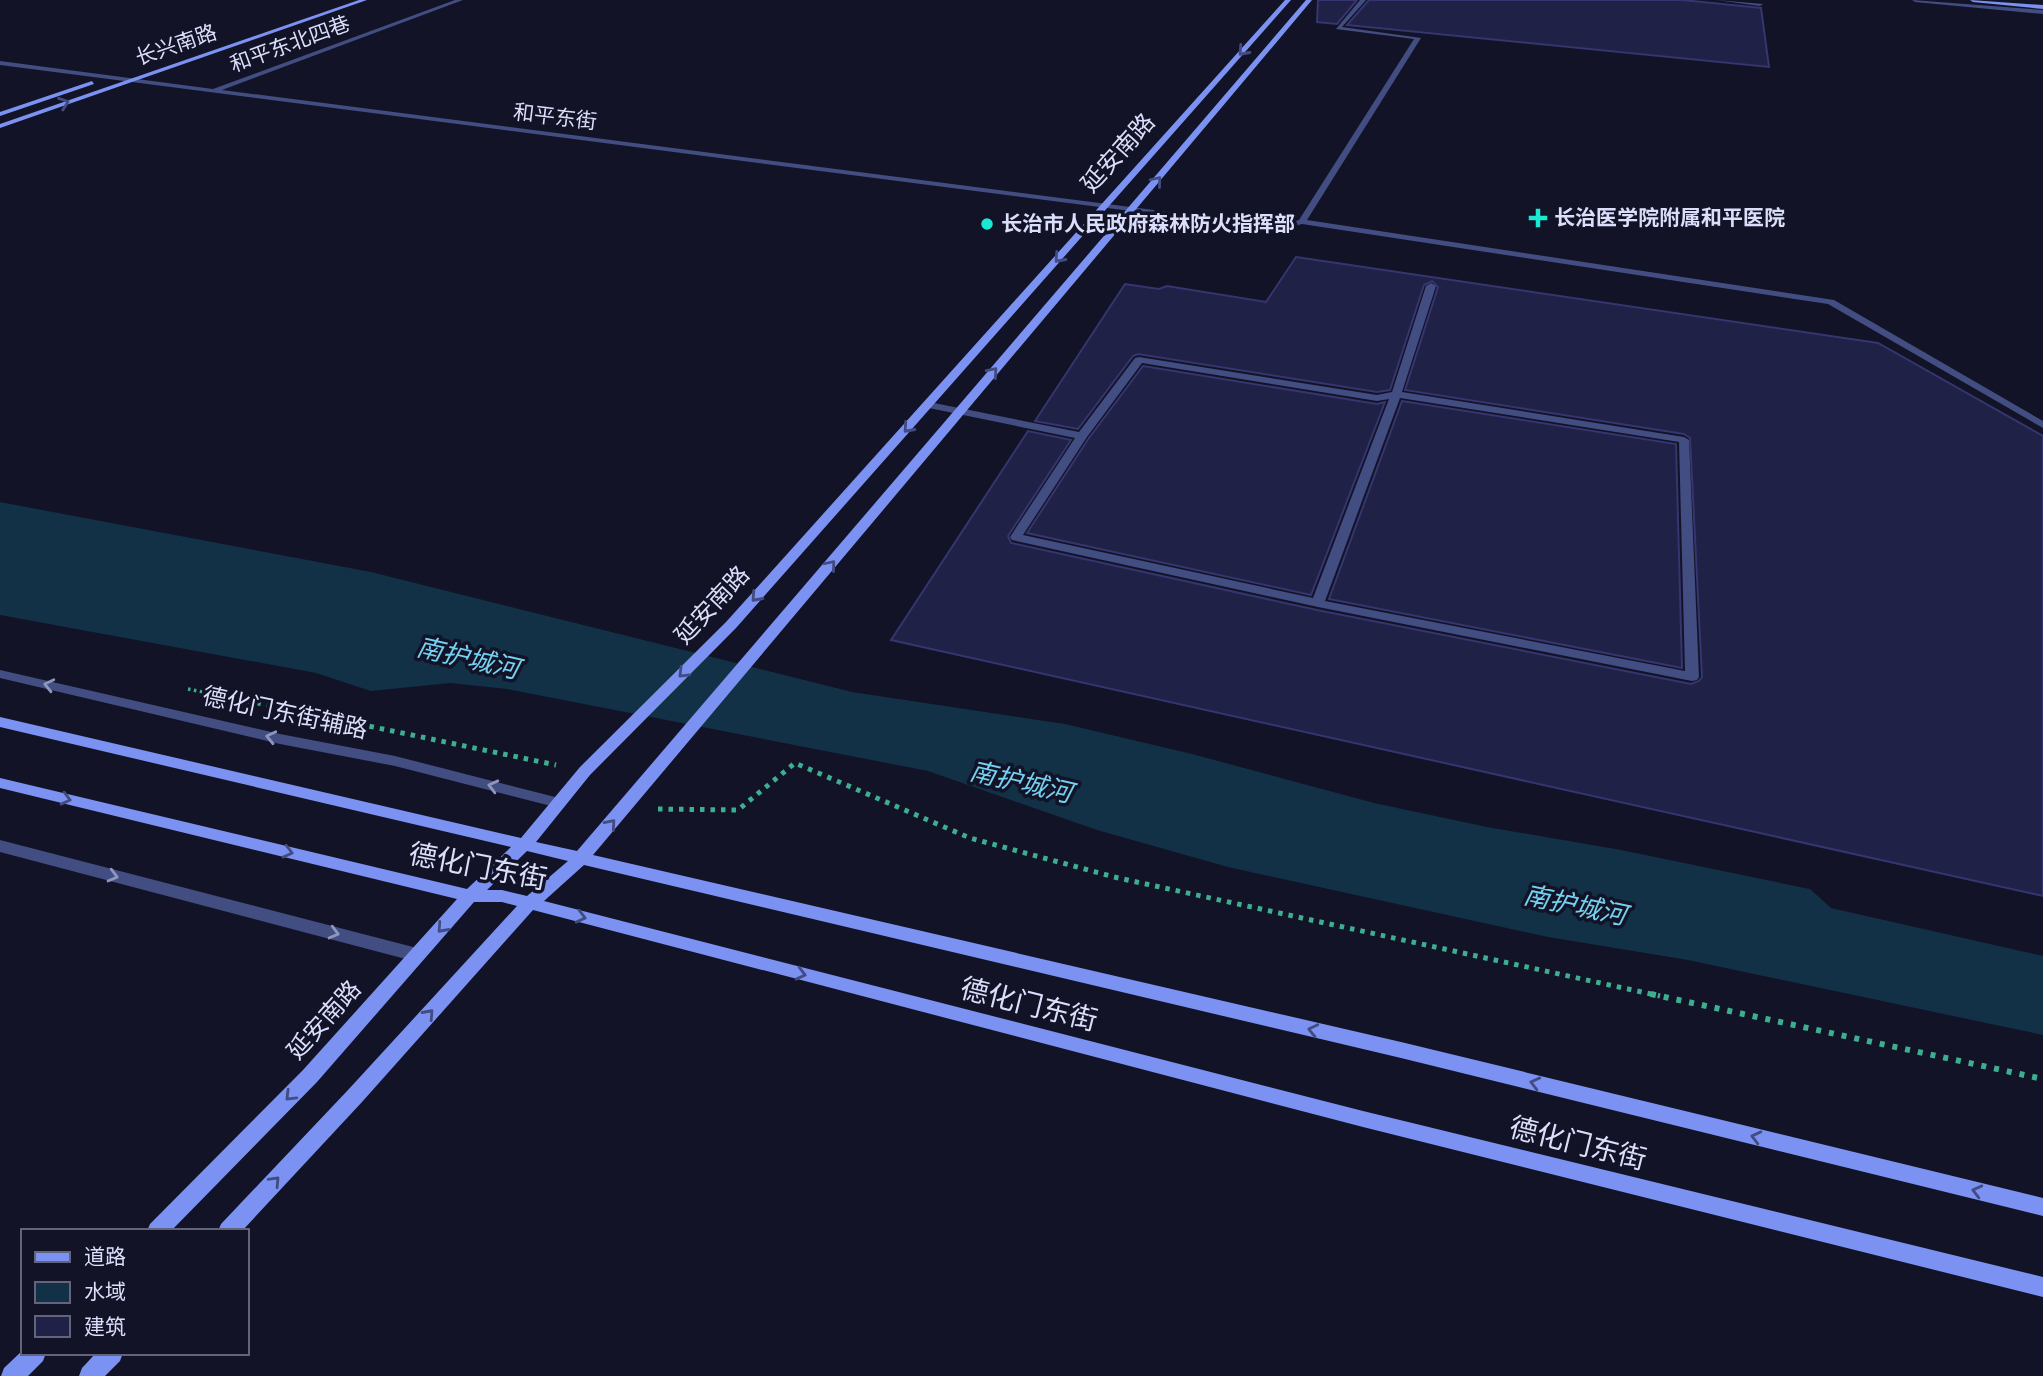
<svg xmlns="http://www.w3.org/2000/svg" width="2043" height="1376" viewBox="0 0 2043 1376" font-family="'Open Sans','Noto Sans SC',sans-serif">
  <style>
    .water { fill: #123046 }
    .building { fill: #202146; stroke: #35356f; stroke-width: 2 }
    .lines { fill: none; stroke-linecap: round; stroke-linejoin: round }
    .path-far2 { stroke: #3dae8f; stroke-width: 3.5; stroke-dasharray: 2.5 3.5; stroke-linecap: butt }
    .path-far1 { stroke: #3dae8f; stroke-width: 5; stroke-dasharray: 4.5 6; stroke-linecap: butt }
    .path { stroke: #3dae8f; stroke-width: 6; stroke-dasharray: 5 8; stroke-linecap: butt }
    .service { fill: #424d81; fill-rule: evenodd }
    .minor { fill: #424d81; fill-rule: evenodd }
    .secondary { fill: #7c92f2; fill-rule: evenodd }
    .oneway { stroke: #424c82 }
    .oneway2 { stroke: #8e96be }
    .poi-dot { fill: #1be8d1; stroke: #121326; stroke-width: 2.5 }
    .labels { text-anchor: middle; stroke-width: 7; stroke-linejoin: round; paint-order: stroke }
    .far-street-label { font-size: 21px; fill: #dbdefb; stroke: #121326 }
    .far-poi-label { font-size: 21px; font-weight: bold; fill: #dbdefb; stroke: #121326; text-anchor: start }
    .street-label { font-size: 24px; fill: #dbdefb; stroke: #121326 }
    .water-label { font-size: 26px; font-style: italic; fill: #74d1f1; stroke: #121326 }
    .near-street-label { font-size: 28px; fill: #dbdefb; stroke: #121326 }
  </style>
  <rect width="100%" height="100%" fill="#121326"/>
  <polygon class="water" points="0,502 371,572 852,692 1065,724 1192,754 1374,803 1487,827 1621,850 1810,889 1831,908 2043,956 2043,1035 1688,960 1548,937 1228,867 1097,830 928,771 507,689 450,683 371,691 316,673 0,615"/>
  <g class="building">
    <polygon points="1318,0 1357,0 1337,24 1317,22"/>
    <polygon points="1369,0 1683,0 1761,8 1769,67 1347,25"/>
    <polygon points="1296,257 1878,343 2043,436 2043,896 891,640 1028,431 1071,440 1008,536 1011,543 1317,610 1691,684 1699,681 1702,677 1690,438 1684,434 1405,390 1438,287 1432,281 1424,285 1390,390 1377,392 1138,354 1133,356 1078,429 1035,421 1125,284 1159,289 1167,286 1266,302"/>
    <polygon points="1143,366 1377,404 1385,402 1311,595 1027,533 1089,438"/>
    <polygon points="1402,401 1676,444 1682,668 1329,599"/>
  </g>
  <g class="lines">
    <polyline class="path-far2" points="188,689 213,694"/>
    <g class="path-far1">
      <polyline points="205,692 556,765"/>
      <polyline points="658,809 738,810 795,763 970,838 1114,877 1660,996"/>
    </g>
    <polyline class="path" points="1651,994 2043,1079"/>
    <path class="service" d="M1431,283L1436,286L1402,392L1684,437L1689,440L1699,677L1697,680L1692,681L1318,607L1012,540L1010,537L1075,438L929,408L924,405L929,402L1079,432L1135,358L1139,357L1377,395L1392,392L1426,286ZM1142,363L1377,401L1389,399L1313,598L1023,535L1087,437ZM1400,398L1679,442L1685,671L1325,601Z"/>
    <g class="minor">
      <polygon points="455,0 463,0 222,90 1278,226 1299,220 1414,39 1336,29 1360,0 1366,0 1342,27 1421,38 1307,220 1834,300 2043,421 2043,428 1828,304 1302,224 1278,230 0,65 0,61 213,89"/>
      <polygon points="1716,0 1763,4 1760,6"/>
      <polygon points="1912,0 2043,10 2043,14 1915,2"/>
      <polygon points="0,670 280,734 395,756 559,798 564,799 567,803 564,807 559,808 395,766 280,744 0,678"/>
      <polygon points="0,840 417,948 423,950 426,955 423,960 417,962 0,852"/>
    </g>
    <g class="secondary">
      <polygon points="359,0 367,0 0,128 0,124"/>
      <path d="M1285,0H1291L736,628L590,775L536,842L577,851L1306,0H1312L593,855L1401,1042L2043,1198V1216L1401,1058L584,865L544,901L1363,1111L2043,1277V1297L1363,1127L533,910L362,1102L242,1231H218L221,1224L348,1090L517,906L502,902H474L317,1082L171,1231H147L150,1224L303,1070L457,899L0,788V778L467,889L511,847L0,727V717L521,838L580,767L726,622ZM527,851L568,861L527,896L502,890H487Z"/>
      <polygon points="1970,0 2043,5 2043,9 1973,2"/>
      <polygon points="92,81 94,84 0,116 0,112"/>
      <polygon points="23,1350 23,1353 46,1353 43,1361 28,1376 1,1376 4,1368"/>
      <polygon points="96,1353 123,1353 120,1361 105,1376 79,1376 82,1368"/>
    </g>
  </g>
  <defs><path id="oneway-chevron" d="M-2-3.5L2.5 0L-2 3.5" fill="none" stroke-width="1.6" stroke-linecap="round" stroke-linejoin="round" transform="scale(1.75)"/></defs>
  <g class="oneway">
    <use href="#oneway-chevron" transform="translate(1243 51) rotate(132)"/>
    <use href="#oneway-chevron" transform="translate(64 103) rotate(-20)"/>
    <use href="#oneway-chevron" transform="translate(1157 181) rotate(-50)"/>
    <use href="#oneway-chevron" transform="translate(1059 258) rotate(132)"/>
    <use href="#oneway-chevron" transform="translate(993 372) rotate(-49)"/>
    <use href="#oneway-chevron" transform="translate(908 428) rotate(132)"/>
    <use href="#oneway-chevron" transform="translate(831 565) rotate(-50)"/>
    <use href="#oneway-chevron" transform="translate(756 597) rotate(132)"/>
    <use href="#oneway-chevron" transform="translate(683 673) rotate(135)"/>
    <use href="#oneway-chevron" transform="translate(66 799) rotate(14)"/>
    <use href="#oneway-chevron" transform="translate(611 824) rotate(-49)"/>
    <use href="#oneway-chevron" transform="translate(288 852) rotate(14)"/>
    <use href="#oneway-chevron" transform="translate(581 917) rotate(14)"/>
    <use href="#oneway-chevron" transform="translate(442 928) rotate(132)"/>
    <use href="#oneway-chevron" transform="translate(801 974) rotate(14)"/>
    <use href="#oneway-chevron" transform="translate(429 1014) rotate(-48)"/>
    <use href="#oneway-chevron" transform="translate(1313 1030) rotate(-167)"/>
    <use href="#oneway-chevron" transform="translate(1535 1083) rotate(-166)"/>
    <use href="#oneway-chevron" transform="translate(290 1096) rotate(135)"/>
    <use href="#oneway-chevron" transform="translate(1756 1137) rotate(-166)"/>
    <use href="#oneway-chevron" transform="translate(275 1181) rotate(-47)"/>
    <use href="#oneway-chevron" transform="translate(1977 1191) rotate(-166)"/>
  </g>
  <g class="oneway2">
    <use href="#oneway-chevron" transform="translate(49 685) rotate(-167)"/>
    <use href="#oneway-chevron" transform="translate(271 737) rotate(-167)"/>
    <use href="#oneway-chevron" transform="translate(493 786) rotate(-166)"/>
    <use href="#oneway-chevron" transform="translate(113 876) rotate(15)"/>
    <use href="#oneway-chevron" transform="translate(334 933) rotate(15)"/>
  </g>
  <g class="poi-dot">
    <path d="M1534.5 207.5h7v7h7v7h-7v7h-7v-7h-7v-7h7z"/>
    <circle cx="987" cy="224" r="7"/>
  </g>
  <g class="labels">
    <g class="far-street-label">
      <text transform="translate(290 44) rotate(-20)" y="7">和平东北四巷</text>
      <text transform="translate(176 45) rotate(-19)" y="7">长兴南路</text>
      <text transform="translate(555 117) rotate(7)" y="7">和平东街</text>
    </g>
    <g class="far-poi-label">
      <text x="1554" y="225">长治医学院附属和平医院</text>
      <text x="1001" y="231">长治市人民政府森林防火指挥部</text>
    </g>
    <g class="street-label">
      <text transform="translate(1118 153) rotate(-48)" y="8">延安南路</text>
      <text transform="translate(712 605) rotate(-47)" y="8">延安南路</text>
      <text transform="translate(285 713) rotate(12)" y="8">德化门东街辅路</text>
      <text transform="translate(324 1020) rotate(-48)" y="8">延安南路</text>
    </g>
    <g class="water-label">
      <text transform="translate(468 658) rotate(13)" y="9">南护城河</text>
      <text transform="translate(1021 782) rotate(13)" y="9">南护城河</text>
      <text transform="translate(1575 905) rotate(12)" y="9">南护城河</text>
    </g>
    <g class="near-street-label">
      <text transform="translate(478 866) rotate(11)" y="10">德化门东街</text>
      <text transform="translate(1029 1004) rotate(14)" y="10">德化门东街</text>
      <text transform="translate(1578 1143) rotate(14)" y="10">德化门东街</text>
    </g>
  </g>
  <rect x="21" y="1229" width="228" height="126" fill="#121326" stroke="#62647b" stroke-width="2"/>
  <rect x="35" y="1252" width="35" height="10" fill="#7c92f2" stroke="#62647b" stroke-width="2"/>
  <text x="84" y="1264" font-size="21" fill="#dbdefb">道路</text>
  <rect x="35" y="1282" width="35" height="21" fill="#123046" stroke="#62647b" stroke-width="2"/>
  <text x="84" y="1299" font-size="21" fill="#dbdefb">水域</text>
  <rect x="35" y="1316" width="35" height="21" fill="#202146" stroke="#62647b" stroke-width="2"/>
  <text x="84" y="1334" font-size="21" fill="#dbdefb">建筑</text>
</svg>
